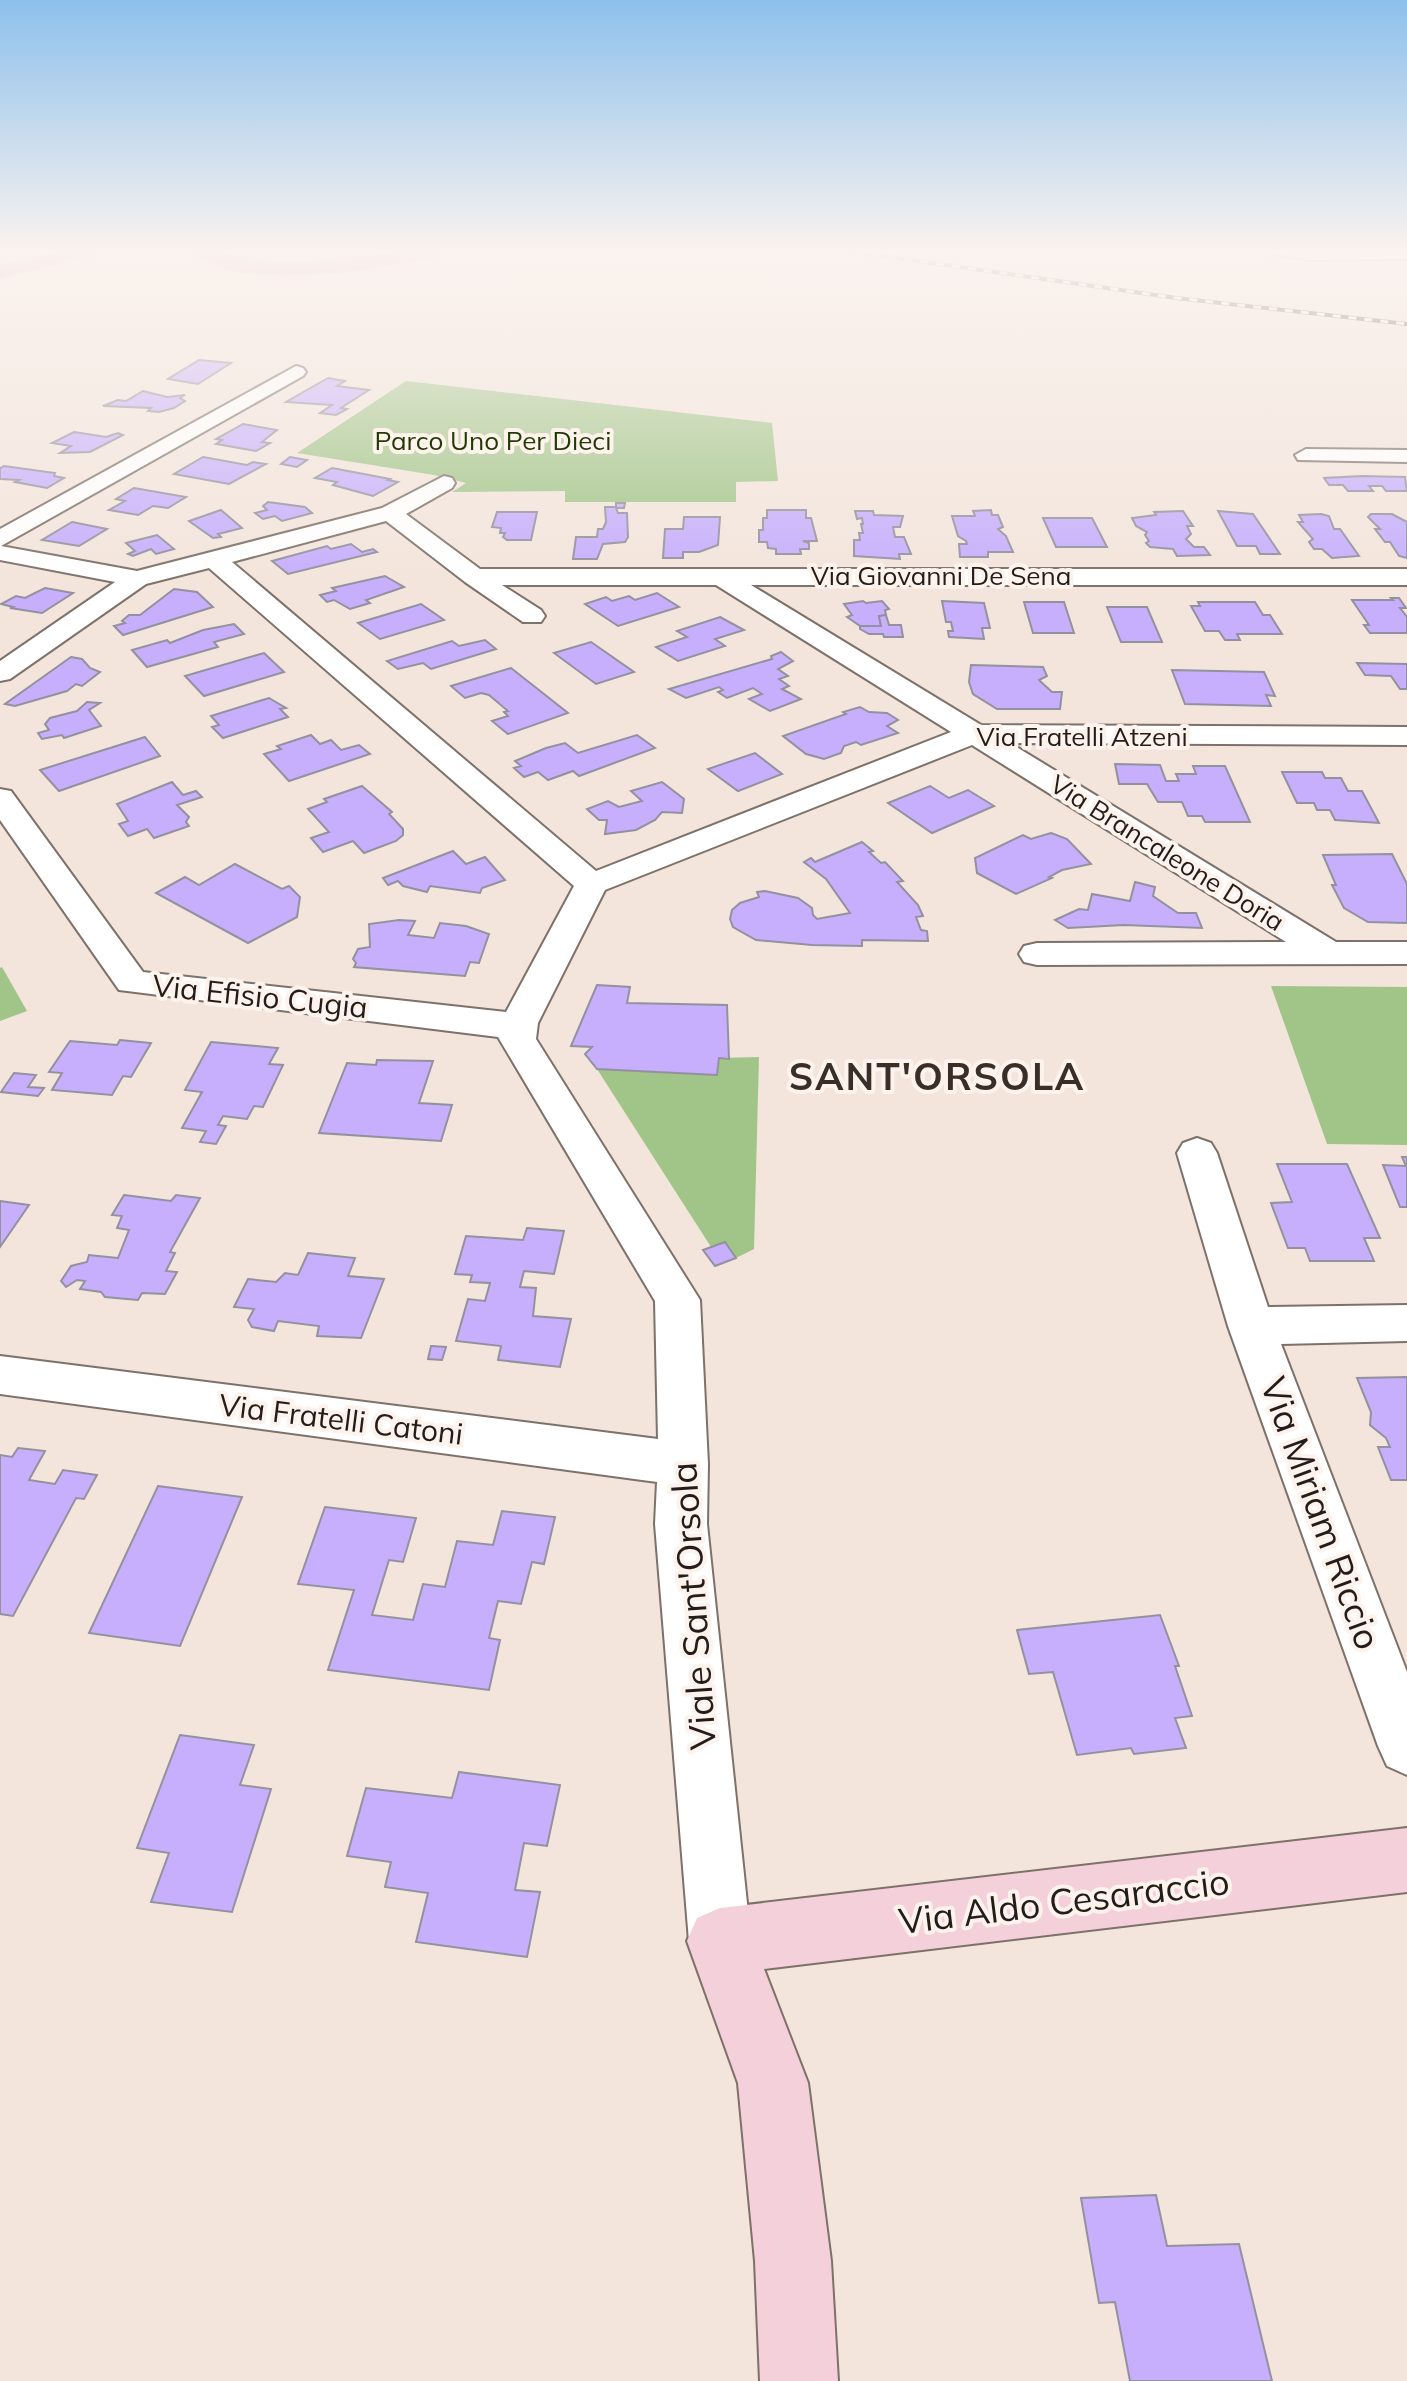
<svg xmlns="http://www.w3.org/2000/svg" width="1407" height="2381" viewBox="0 0 1407 2381" font-family="Mulish,sans-serif">
  <style>
    .green { fill: #a1c588 }
    .building { fill: #c7affd; stroke: #94919e; stroke-width: 2 }
    .lines { fill: none; stroke-linecap: round; stroke-linejoin: round }
    .street-casing { stroke: #7d7169; stroke-width: 4 }
    .secondary-casing { stroke: #7d7169; stroke-width: 4 }
    .primary-casing { stroke: #cac9c8; stroke-width: 4 }
    .street { fill: #fff; fill-rule: evenodd }
    .secondary { fill: #f4d0db; fill-rule: evenodd }
    .primary { fill: #eaa2b6; fill-rule: evenodd }
    .rail-casing { stroke: #5e5651; stroke-width: 4 }
    .rail { stroke: #fef3ec; stroke-width: 3; stroke-dasharray: 8; stroke-linecap: butt }
    .labels { text-anchor: middle; stroke-width: 8; stroke-linejoin: round; paint-order: stroke }
    .far-park-label { font-size: 26px; fill: #1f3a04; stroke: #fef3ec }
    .far-street-label { font-size: 26px; fill: #221d1a; stroke: #fef3ec }
    .street-label { font-size: 30px; fill: #221d1a; stroke: #fef3ec }
    .near-street-label { font-size: 36px; fill: #221d1a; stroke: #fef3ec }
    .district-label { font-size: 38px; font-weight: bold; letter-spacing: 2px; fill: #3a2f28; stroke: #fef3ec }
  </style>
  <rect width="100%" height="100%" fill="#f3e5dc"/>
  <g class="green">
    <polygon points="406,381 772,423 778,481 736,482 736,502 565,502 565,491 452,492 466,483 434,475 297,453"/>
    <polygon points="2,967 27,1011 0,1021 0,968"/>
    <polygon points="1271,986 1407,987 1407,1145 1327,1144"/>
    <polygon points="759,1057 754,1249 736,1258 725,1242 711,1247 597,1069 716,1075 719,1058"/>
  </g>
  <g class="building">
    <polygon points="199,360 231,363 198,384 168,379"/>
    <polygon points="328,378 345,381 337,386 369,390 341,408 347,409 336,415 320,413 332,405 286,402"/>
    <polygon points="143,391 167,397 185,395 180,398 185,401 174,408 159,412 148,411 151,408 103,406 118,400 126,401"/>
    <polygon points="243,424 277,430 262,442 270,443 256,451 216,444 222,440 216,439"/>
    <polygon points="74,432 106,437 118,433 123,435 90,452 60,453 71,446 52,443"/>
    <polygon points="203,457 247,465 253,462 266,464 229,484 174,474"/>
    <polygon points="290,457 307,460 297,467 281,464"/>
    <polygon points="4,466 55,473 54,476 64,478 47,488 15,482 19,480 0,479 0,468"/>
    <polygon points="332,468 390,479 388,480 398,482 373,496 333,485 337,482 315,478"/>
    <polygon points="1362,476 1405,477 1407,491 1386,491 1382,486 1369,486 1373,491 1348,491 1343,485 1329,485 1324,478"/>
    <polygon points="134,488 186,497 168,508 153,506 138,515 109,510 125,501 116,499"/>
    <polygon points="268,502 305,507 312,513 282,521 275,516 263,519 255,513 267,510 263,506"/>
    <polygon points="616,503 625,503 624,508 616,508 618,513 627,513 628,537 625,542 603,544 597,559 573,559 576,537 597,537 598,529 603,529 606,522 605,507 616,507"/>
    <polygon points="221,510 242,528 218,534 221,537 213,538 189,521"/>
    <polygon points="767,510 806,510 806,518 811,518 817,541 803,541 809,543 809,549 800,549 801,554 776,554 776,549 768,548 767,542 759,542 759,530 763,530 763,518 767,518"/>
    <polygon points="991,510 992,515 998,515 1003,527 998,529 1006,536 1013,552 988,552 988,557 960,557 959,544 967,544 966,541 958,536 952,516 975,516 973,511"/>
    <polygon points="855,511 873,511 874,515 903,516 900,527 893,527 895,537 904,537 911,554 899,554 900,559 854,556 854,540 860,540 859,533 863,533 861,524 863,524 862,518 857,519"/>
    <polygon points="1183,511 1193,526 1187,526 1191,534 1186,539 1194,547 1204,547 1210,555 1177,556 1173,549 1150,547 1146,543 1149,541 1145,535 1147,532 1136,526 1132,518 1156,515 1154,512"/>
    <polygon points="1218,511 1253,514 1280,554 1260,554 1256,546 1237,546"/>
    <polygon points="497,512 537,512 531,540 507,540 503,537 505,533 500,533 501,528 492,527"/>
    <polygon points="1321,514 1329,516 1334,529 1340,529 1359,556 1332,558 1322,549 1314,549 1309,542 1313,539 1298,522 1303,522 1299,515"/>
    <polygon points="1371,514 1392,514 1407,522 1407,558 1399,556 1390,542 1385,542 1375,529 1380,529 1368,517"/>
    <polygon points="684,517 720,517 718,545 699,552 683,552 683,558 663,558 665,529 683,529"/>
    <polygon points="1043,518 1092,518 1107,547 1056,547"/>
    <polygon points="72,522 107,529 79,546 42,540"/>
    <polygon points="157,535 174,549 156,554 151,549 133,556 128,554 135,551 126,543"/>
    <polygon points="351,544 362,552 373,549 377,552 288,574 272,561 327,546 331,549"/>
    <polygon points="385,576 404,587 366,600 370,603 350,609 334,600 327,602 320,595 336,591 332,588"/>
    <polygon points="45,588 73,593 42,613 10,608 13,607 1,604 16,596 25,598"/>
    <polygon points="174,589 197,592 213,607 123,635 114,626 125,623 122,621 129,615 140,615"/>
    <polygon points="657,593 679,607 618,626 585,604 606,597 612,601 629,596 635,600"/>
    <polygon points="1391,598 1399,598 1406,608 1400,608 1407,617 1407,633 1370,633 1364,625 1369,625 1352,600 1393,600"/>
    <polygon points="863,601 866,603 882,601 889,609 885,610 886,615 879,616 881,626 860,626 847,617 852,615 844,604"/>
    <polygon points="942,601 984,603 990,628 982,628 984,639 949,637 948,631 953,631 951,622 946,622"/>
    <polygon points="1024,602 1064,602 1074,633 1033,633"/>
    <polygon points="1198,602 1255,602 1263,615 1270,615 1282,634 1237,634 1240,640 1225,640 1219,631 1205,631 1191,606 1200,606"/>
    <polygon points="421,604 444,620 380,639 358,623"/>
    <polygon points="1107,607 1147,607 1162,642 1121,642"/>
    <polygon points="886,615 889,625 901,625 903,637 884,637 883,634 869,634 860,629 860,626 881,626 879,616"/>
    <polygon points="720,617 744,630 715,639 725,646 678,661 656,647 687,637 677,631"/>
    <polygon points="234,624 244,634 214,642 218,647 147,667 132,650 167,640 170,643 203,630"/>
    <polygon points="485,640 496,649 431,669 423,663 398,669 387,661 452,641 459,646"/>
    <polygon points="591,642 634,672 596,684 554,653"/>
    <polygon points="781,652 793,661 778,669 788,676 779,679 789,686 782,689 801,699 770,711 749,699 762,694 753,688 727,698 718,692 723,690 719,687 686,698 669,689 772,659 771,656"/>
    <polygon points="264,653 284,672 204,696 185,676"/>
    <polygon points="71,657 82,659 90,668 100,672 82,686 76,684 67,691 15,706 5,704"/>
    <polygon points="1357,663 1407,664 1407,689 1400,689 1391,676 1365,675"/>
    <polygon points="971,665 1043,667 1047,676 1039,680 1052,692 1062,692 1060,709 997,709 973,694 969,682"/>
    <polygon points="511,668 568,713 508,734 492,721 508,716 504,712 508,711 489,695 481,693 465,698 451,686"/>
    <polygon points="1172,670 1264,672 1275,696 1266,695 1271,706 1185,704"/>
    <polygon points="269,698 286,708 280,709 288,717 223,738 212,727 219,725 211,716"/>
    <polygon points="87,702 100,703 89,710 101,726 64,738 62,735 42,739 38,733 49,730 45,724 50,718 77,711"/>
    <polygon points="860,707 869,712 887,713 898,720 887,726 898,733 861,745 856,742 844,746 841,753 824,759 806,754 783,736 846,714 843,712"/>
    <polygon points="311,735 320,744 331,740 341,750 359,745 370,754 289,781 264,754 281,749 277,746"/>
    <polygon points="637,735 655,748 579,776 573,771 548,780 538,772 524,777 514,768 521,766 515,761 546,748 565,743 578,753"/>
    <polygon points="145,737 160,756 59,791 40,770"/>
    <polygon points="755,753 782,774 738,791 708,769"/>
    <polygon points="1115,764 1160,765 1166,781 1179,781 1176,774 1196,774 1193,766 1225,766 1250,822 1205,822 1202,816 1188,816 1182,802 1158,802 1147,784 1119,784"/>
    <polygon points="1282,772 1322,772 1325,778 1341,778 1348,791 1362,791 1379,823 1335,820 1330,810 1317,810 1314,803 1297,803"/>
    <polygon points="172,782 183,795 196,791 202,797 177,805 189,817 186,822 189,826 154,838 147,829 128,836 119,824 128,821 117,804"/>
    <polygon points="662,782 684,799 682,813 662,812 655,820 636,830 605,834 607,820 599,820 587,809 608,801 619,807 642,801 631,791"/>
    <polygon points="362,786 392,812 389,814 403,829 403,835 396,841 364,853 353,841 323,852 311,838 329,832 308,809 327,802 324,799"/>
    <polygon points="930,786 949,798 968,790 994,806 932,833 888,803"/>
    <polygon points="1051,833 1067,839 1091,864 1062,870 1049,877 1052,878 1016,894 977,873 975,858 1023,835 1031,839"/>
    <polygon points="862,842 873,851 869,852 881,863 885,862 903,881 897,882 918,905 923,916 916,917 921,930 927,931 928,941 862,940 862,946 812,945 756,940 733,927 730,919 732,910 740,903 759,897 757,892 765,891 798,898 812,908 813,915 817,919 850,913 826,879 804,862 811,858 815,862"/>
    <polygon points="453,851 466,864 485,857 505,880 482,888 480,893 430,886 427,892 403,886 398,881 388,885 383,878"/>
    <polygon points="1392,854 1407,884 1407,923 1368,922 1344,908 1332,885 1336,885 1323,855"/>
    <polygon points="235,864 282,889 289,886 300,897 297,917 248,943 156,893 185,877 199,885"/>
    <polygon points="1135,882 1155,887 1153,896 1178,913 1196,913 1202,928 1124,925 1068,928 1055,920 1079,909 1088,910 1092,894 1130,901"/>
    <polygon points="399,920 415,921 408,935 434,938 440,923 466,926 489,934 479,963 470,962 465,976 354,967 356,963 353,959 358,949 370,947 369,924"/>
    <polygon points="597,985 630,987 627,1003 727,1005 729,1059 719,1058 717,1075 597,1069 585,1054 592,1047 571,1046"/>
    <polygon points="120,1040 151,1043 131,1077 123,1076 112,1095 52,1090 62,1073 49,1072 70,1041 117,1045"/>
    <polygon points="211,1042 278,1048 269,1064 283,1065 263,1107 254,1106 247,1119 223,1116 218,1125 226,1126 216,1144 200,1142 206,1131 182,1128 202,1092 185,1090"/>
    <polygon points="377,1060 433,1061 419,1103 452,1105 441,1141 319,1133 347,1063 376,1065"/>
    <polygon points="14,1073 36,1075 28,1087 44,1088 38,1096 1,1092"/>
    <polygon points="1402,1157 1407,1157 1407,1207 1400,1207 1383,1165 1406,1166"/>
    <polygon points="1277,1164 1347,1164 1380,1238 1364,1238 1374,1261 1310,1261 1305,1248 1288,1248 1271,1203 1292,1202"/>
    <polygon points="124,1195 171,1201 176,1195 200,1198 170,1252 175,1253 166,1271 177,1272 165,1294 142,1293 138,1300 105,1297 101,1292 80,1289 85,1281 77,1280 66,1287 61,1281 71,1266 87,1262 89,1255 118,1258 129,1230 117,1228 122,1216 112,1215"/>
    <polygon points="0,1201 29,1205 0,1247"/>
    <polygon points="527,1228 564,1231 554,1274 524,1271 520,1287 536,1288 533,1316 571,1319 560,1367 498,1360 501,1346 456,1341 468,1299 485,1301 490,1283 470,1282 472,1275 455,1274 466,1236 523,1240"/>
    <polygon points="725,1242 736,1258 715,1266 703,1250"/>
    <polygon points="308,1253 355,1258 348,1276 384,1279 361,1338 317,1336 319,1326 278,1321 274,1331 252,1327 248,1320 254,1309 234,1307 248,1279 276,1282 285,1273 298,1275"/>
    <polygon points="431,1346 446,1347 442,1360 428,1359"/>
    <polygon points="1407,1377 1407,1480 1391,1480 1378,1447 1390,1447 1386,1438 1370,1425 1371,1412 1357,1378"/>
    <polygon points="18,1448 45,1451 29,1480 55,1484 63,1470 97,1475 84,1499 76,1498 13,1616 0,1614 0,1455 12,1457"/>
    <polygon points="158,1486 242,1497 180,1646 89,1633"/>
    <polygon points="325,1507 416,1518 403,1562 389,1560 372,1615 413,1620 423,1584 445,1587 457,1541 493,1545 502,1511 555,1517 544,1564 532,1562 521,1604 498,1601 489,1638 500,1640 489,1690 328,1670 354,1590 298,1584"/>
    <polygon points="1160,1615 1179,1666 1175,1666 1192,1716 1175,1718 1186,1748 1134,1754 1131,1748 1077,1755 1053,1672 1029,1674 1017,1630"/>
    <polygon points="180,1735 254,1745 240,1785 271,1789 232,1912 151,1902 169,1853 137,1848"/>
    <polygon points="459,1772 560,1785 547,1846 524,1843 515,1890 540,1892 527,1957 416,1942 428,1893 385,1887 391,1862 347,1856 366,1788 452,1798"/>
    <polygon points="1156,2195 1167,2246 1239,2244 1272,2381 1130,2381 1115,2302 1099,2303 1081,2198"/>
  </g>
  <g class="lines">
    <g class="street-casing">
      <g id="street">
        <polygon points="1270,250 1407,250 1407,259 1308,260 1272,253"/>
        <path d="M296,366L303,368L306,372L303,376L1,546L137,571L382,508L444,476L452,478L455,483L452,488L406,514L480,569H1407V585H751L981,725L1407,727V745L1010,743L1336,942H1407V964L1037,965L1024,962L1019,954L1024,946L1037,943L1286,942L972,745L605,890L538,1023L536,1039L700,1300L708,1464L707,1524L751,1941L742,1963L720,1972L698,1963L689,1941L655,1524L657,1482L0,1394V1356L658,1439L655,1301L498,1037L119,990L0,820V789L11,791L143,972L506,1012L574,886L209,568L146,584L10,679L0,681V661L115,582L0,560V529ZM386,521L465,582L523,622H541L545,616L541,610L502,585H716L951,732L596,871L232,562Z"/>
        <polygon points="1306,449 1407,450 1407,462 1298,460 1295,455"/>
        <polygon points="1197,1138 1211,1143 1217,1153 1268,1307 1407,1305 1407,1341 1281,1344 1407,1672 1407,1775 1387,1766 1378,1746 1228,1326 1177,1153 1183,1143"/>
      </g>
    </g>
    <g class="secondary-casing">
      <polygon id="secondary" points="1407,1828 1407,1892 764,1969 808,2083 831,2261 838,2381 760,2381 755,2261 738,2083 687,1941 697,1918 720,1908"/>
    </g>
    <g class="primary-casing">
      <g id="primary">
        <polygon points="68,250 96,250 94,254 0,277 0,267"/>
        <path d="M191,250C222,250 251,263 283,263C338,264 391,250 445,250L443,254C389,267 232,293 191,250Z"/>
      </g>
    </g>
    <use href="#street" class="street"/>
    <use href="#secondary" class="secondary"/>
    <use href="#primary" class="primary"/>
    <g class="rail-casing">
      <polyline id="rail" points="841,250 1176,298 1407,324"/>
    </g>
    <use href="#rail" class="rail"/>
  </g>
  <linearGradient id="sky" x2="0" y2="1"><stop stop-color="#8dc0ec"/><stop offset="0.43" stop-color="#faf3ef"/><stop offset="1" stop-color="#faf3ef" stop-opacity="0"/></linearGradient>
  <rect width="1407" height="583" fill="url(#sky)"/>
  <g class="labels">
    <g class="far-park-label">
      <text x="493" y="450">Parco Uno Per Dieci</text>
    </g>
    <g class="far-street-label">
      <text x="941" y="585">Via Giovanni De Sena</text>
      <text x="1082" y="746">Via Fratelli Atzeni</text>
      <text transform="translate(1167 853) rotate(32)" y="9">Via Brancaleone Doria</text>
    </g>
    <g class="street-label">
      <text transform="translate(260 997) rotate(6)" y="10">Via Efisio Cugia</text>
      <text transform="translate(341 1420) rotate(7)" y="10">Via Fratelli Catoni</text>
    </g>
    <g class="near-street-label">
      <text transform="translate(1321 1513) rotate(70)" y="13">Via Miriam Riccio</text>
      <text transform="translate(693 1606) rotate(-94)" y="13">Viale Sant'Orsola</text>
      <text transform="translate(1064 1901) rotate(-7)" y="13">Via Aldo Cesaraccio</text>
    </g>
    <g class="district-label">
      <text x="937" y="1090">SANT'ORSOLA</text>
    </g>
  </g>
</svg>
